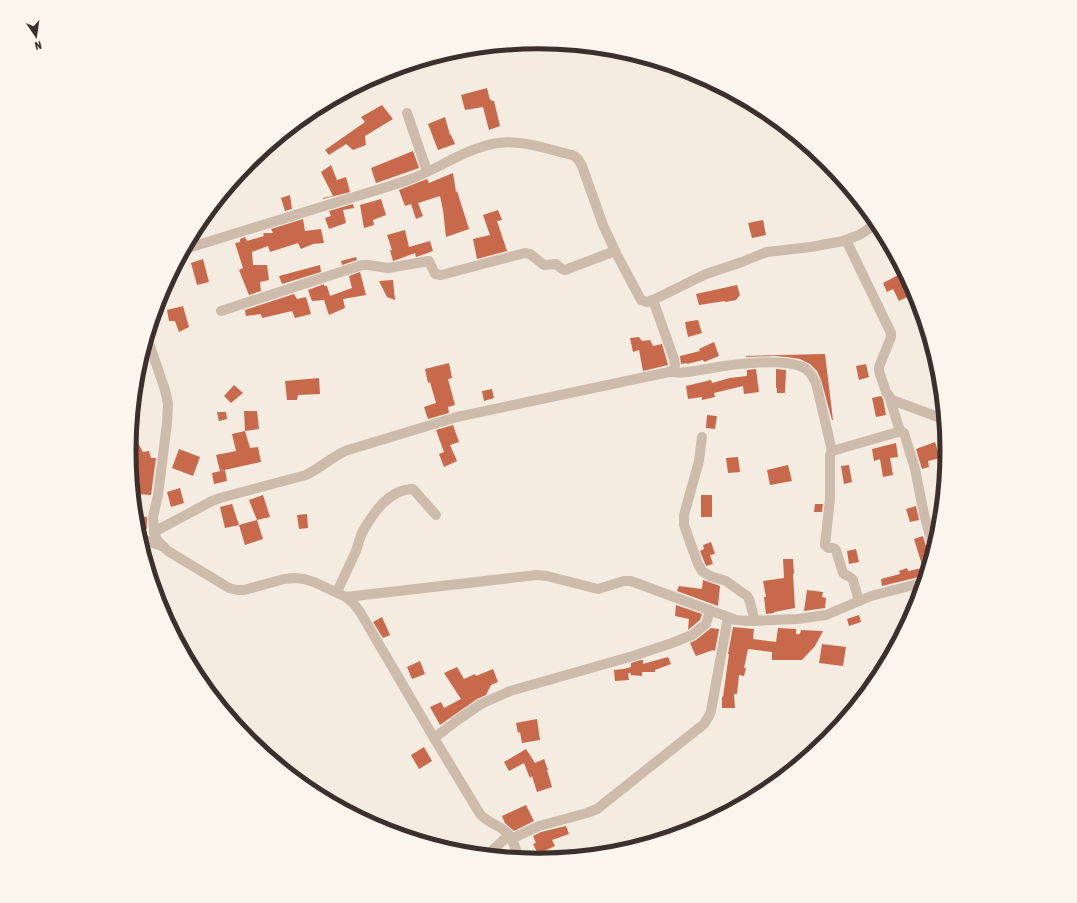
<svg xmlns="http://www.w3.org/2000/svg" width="1077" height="903" viewBox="0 0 1077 903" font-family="'Asap Condensed',sans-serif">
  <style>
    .building { fill: #c8694b }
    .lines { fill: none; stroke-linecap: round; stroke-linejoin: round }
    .minor { stroke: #cdbbac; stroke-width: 10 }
    .rim { fill: none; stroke: #3b302b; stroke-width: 5 }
  </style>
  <rect width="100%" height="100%" fill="#f4ebe1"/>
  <g class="building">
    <polygon points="487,88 490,100 494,101 500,126 489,130 483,107 465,110 461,95"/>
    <polygon points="382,105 393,119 365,136 366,145 353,150 346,144 329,155 325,150 365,122 361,117"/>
    <polygon points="445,117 450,135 451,135 455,144 438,150 428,124"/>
    <polygon points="413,151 419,168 376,183 371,168"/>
    <polygon points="331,165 337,180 346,177 350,192 323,199 323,198 333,196 321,172"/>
    <polygon points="453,173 456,192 457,191 469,229 446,237 443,210 440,196 418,203 423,216 416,219 411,204 405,206 399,190 427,179 429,183"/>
    <polygon points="290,195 292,209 285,211 281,198"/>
    <polygon points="381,199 386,215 373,220 374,225 364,228 360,205"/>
    <polygon points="353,204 354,208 343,210 346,223 329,229 325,218 331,216 329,211"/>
    <polygon points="498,210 502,220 497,221 507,251 477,259 473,239 490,235 483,215"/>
    <polygon points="303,219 305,231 321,229 324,243 313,244 301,249 298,243 270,252 268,246 252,252 253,265 267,265 269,280 260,282 261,291 249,295 239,270 243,268 235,243 240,242 240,239 245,237 247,241 264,236 263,233 273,233 271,229"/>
    <polygon points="763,220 766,235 752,238 748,223"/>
    <polygon points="405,230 409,247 430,241 433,251 419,256 416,257 415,253 399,259 393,261 390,250 392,250 387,235"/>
    <polygon points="356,257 357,260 342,265 341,261"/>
    <polygon points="203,259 209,282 197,285 191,263"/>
    <polygon points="320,265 321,272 282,284 279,276"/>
    <polygon points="360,272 366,295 343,299 345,308 329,315 324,300 312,301 308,290 324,284 324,286 327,286 330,296 352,288 349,276"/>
    <polygon points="904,272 916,293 899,301 893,289 887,292 883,283"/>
    <polygon points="393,280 395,300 387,297 379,281"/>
    <polygon points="737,285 740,295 736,300 725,302 725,301 699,305 696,294"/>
    <polygon points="294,294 297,299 306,297 311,314 295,318 292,311 262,318 261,314 246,316 245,310"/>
    <polygon points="183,306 189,327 179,332 175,321 169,321 167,310"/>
    <polygon points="698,320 702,333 688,337 685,322"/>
    <polygon points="639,337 642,341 650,340 653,346 662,344 668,365 643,371 639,350 633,352 630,338"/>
    <polygon points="714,342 719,356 704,362 703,360 687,364 687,363 681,364 680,356 700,351 699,349"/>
    <polygon points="825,354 833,420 832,420 821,380 817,371 810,364 800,359 787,357 774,356 746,357 746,356"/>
    <polygon points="449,363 452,378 448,379 455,405 448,407 449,413 428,419 424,407 436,403 430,382 428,383 425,369"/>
    <polygon points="866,364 869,377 859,380 856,366"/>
    <polygon points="756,369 759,392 744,394 743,386 714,393 715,397 702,400 702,397 688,399 686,386 711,380 712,383 730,378 747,376 747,370"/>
    <polygon points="776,369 786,370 785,393 777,393 777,388 776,388"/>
    <polygon points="319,378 320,394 298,395 297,400 287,400 285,381"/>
    <polygon points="234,385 243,393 231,403 224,396"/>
    <polygon points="492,389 494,398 484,401 482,391"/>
    <polygon points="881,396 883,399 886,415 876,417 872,398"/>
    <polygon points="244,411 257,411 259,429 245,431"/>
    <polygon points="217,412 226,412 227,419 219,421"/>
    <polygon points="707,415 717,416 715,429 706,428"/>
    <polygon points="453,425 459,442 450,445 457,461 444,467 439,454 444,452 436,430"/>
    <polygon points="131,430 143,452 149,451 151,458 156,458 151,495 136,494 138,458 130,461 129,451"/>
    <polygon points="245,431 250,448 258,447 261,462 220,471 216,455 236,451 232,434"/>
    <polygon points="935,442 940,458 928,461 929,467 922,469 916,449"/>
    <polygon points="896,443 898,457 890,458 893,475 883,477 880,459 874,461 872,449"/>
    <polygon points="179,449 200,457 193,476 172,468"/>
    <polygon points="738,457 740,472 728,473 726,458"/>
    <polygon points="788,465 792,481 770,485 767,470"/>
    <polygon points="849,465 852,482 844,484 841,466"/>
    <polygon points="225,470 227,481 214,484 212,473"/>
    <polygon points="180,488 184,503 171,507 167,492"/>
    <polygon points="263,495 270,517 257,520 249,500"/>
    <rect x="701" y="495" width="11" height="22"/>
    <polygon points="232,504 239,525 225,528 220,507"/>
    <polygon points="815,504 823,504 822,512 814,512"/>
    <polygon points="916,506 919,520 910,522 906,509"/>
    <polygon points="307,514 308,528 299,529 297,515"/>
    <polygon points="141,516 147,517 147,529 139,526"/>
    <polygon points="257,520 263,539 245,545 239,525"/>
    <polygon points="923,536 928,553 932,560 927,576 923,576 882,586 881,579 900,574 899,571 907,568 908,571 923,568 914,539"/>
    <polygon points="711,542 715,554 710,555 713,564 706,566 700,551 704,549 703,545"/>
    <polygon points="856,549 859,562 849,564 847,551"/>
    <polygon points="783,559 793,559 794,574 793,574 795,608 774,612 774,613 766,614 764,597 766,597 763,581 784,578"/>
    <polygon points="703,580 720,586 718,606 677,591 679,586 702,589"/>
    <polygon points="807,590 823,592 822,597 826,598 825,608 804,611"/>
    <polygon points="676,605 702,614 700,620 688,630 689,619 675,616"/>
    <polygon points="859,615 861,622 849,626 847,619"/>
    <polygon points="382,617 390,635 383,638 373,622"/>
    <polygon points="733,627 754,629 753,639 776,642 778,628 796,629 796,634 800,634 801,630 823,631 815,646 802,660 772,660 772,652 748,649 744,668 746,668 744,676 739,675 737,694 734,694 735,708 722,708 722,697 723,697 729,654 728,654"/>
    <polygon points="711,628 719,629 715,651 713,650 696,656 690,643 696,640"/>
    <polygon points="822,644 846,647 843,666 819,663"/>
    <polygon points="668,657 671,664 655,670 655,672 642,672 642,676 630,675 631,673 628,673 629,680 615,681 614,670 624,669 631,667 631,663 641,660 643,660 643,664"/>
    <polygon points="420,661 425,674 412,679 407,667"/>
    <polygon points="457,667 464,679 475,674 476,676 493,669 498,682 491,685 486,695 477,699 440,725 430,707 441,702 444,708 461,699 444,673"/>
    <polygon points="537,719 540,740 522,743 520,732 518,733 516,723"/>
    <polygon points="424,747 432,761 419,769 411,755"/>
    <polygon points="526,749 535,763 544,759 548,770 547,770 552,787 537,792 532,776 530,778 524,763 509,771 504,762"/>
    <polygon points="526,805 534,821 514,831 505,823 502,816"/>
    <polygon points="566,826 569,834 552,840 555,846 538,854 533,844 536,843 533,836 541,832"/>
  </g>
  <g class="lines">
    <g class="minor">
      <polyline points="407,113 427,171"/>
      <polyline points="846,240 891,333 891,337 879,367 879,371 886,392 892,400 938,417 945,422"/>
      <path d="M185,249C230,235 275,221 321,207C350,198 379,190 408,180C437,170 468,147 498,143C521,139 550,150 572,155C578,157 579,161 582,166L603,225L617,255L641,300L647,302L653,300L706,274L742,262L759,255L767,252L811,247L843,241L859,235L878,223"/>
      <polyline points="221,311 362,265 368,265 388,268 429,261 435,274 441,275 525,253 530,254 544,265 556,264 562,269 565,270 615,251"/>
      <path d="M147,337L165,390L168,404L167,423L158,495L153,517L154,532L157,540L168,551L229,588L237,590H244L284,579L295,578L304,579L314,582L346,597L354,604L360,612L434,738L480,814C489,824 496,823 505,831C513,838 516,850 519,859"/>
      <path d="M669,372C675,372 681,373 687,372C696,371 704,369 712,368C733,364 788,357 806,369C812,374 815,380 817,387L832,451"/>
      <polyline points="889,396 900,431"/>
      <polyline points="702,437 699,461 684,515 684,525 698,564 702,571 710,576 726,581 747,596 749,599 755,621"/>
      <path d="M154,532L212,501L220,498L306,475C320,468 331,458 345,451L457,417L669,372L674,369L675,365L674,359L653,300"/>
      <polyline points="139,538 162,546"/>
      <path d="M337,592C343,579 349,566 355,553C358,547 359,539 362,533C373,513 389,489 413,489L436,515"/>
      <polyline points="346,597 537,575 547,576 598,589 624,581 631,581 728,617 736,620 749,621 797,619 826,615 871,596 925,582"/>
      <path d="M859,601L853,580C851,576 846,576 843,573L836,550L833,548H828L825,545L830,499V455L832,451L898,432L901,431L904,433L915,469L924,514L934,551"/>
      <polyline points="434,738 459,719 481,704 510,691 633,656 672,643 692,635 701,628 706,624 710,610"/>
      <polyline points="511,839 539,826 587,813 597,809 704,724 709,716 711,711 728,617"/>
      <polyline points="486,856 509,835"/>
    </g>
  </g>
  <path d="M0 0H1077V903H0ZM136 451a402 402 0 1 1 804 0a402 402 0 1 1-804 0Z" fill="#fbf5ee" fill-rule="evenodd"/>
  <path class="rim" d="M136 451a402 402 0 1 1 804 0a402 402 0 1 1-804 0Z"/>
  <g transform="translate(36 36) rotate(167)" stroke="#fbf5ee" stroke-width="3" paint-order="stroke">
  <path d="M0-3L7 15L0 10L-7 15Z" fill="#3b302b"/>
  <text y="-6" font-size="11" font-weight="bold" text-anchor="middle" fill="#3b302b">N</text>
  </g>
</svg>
